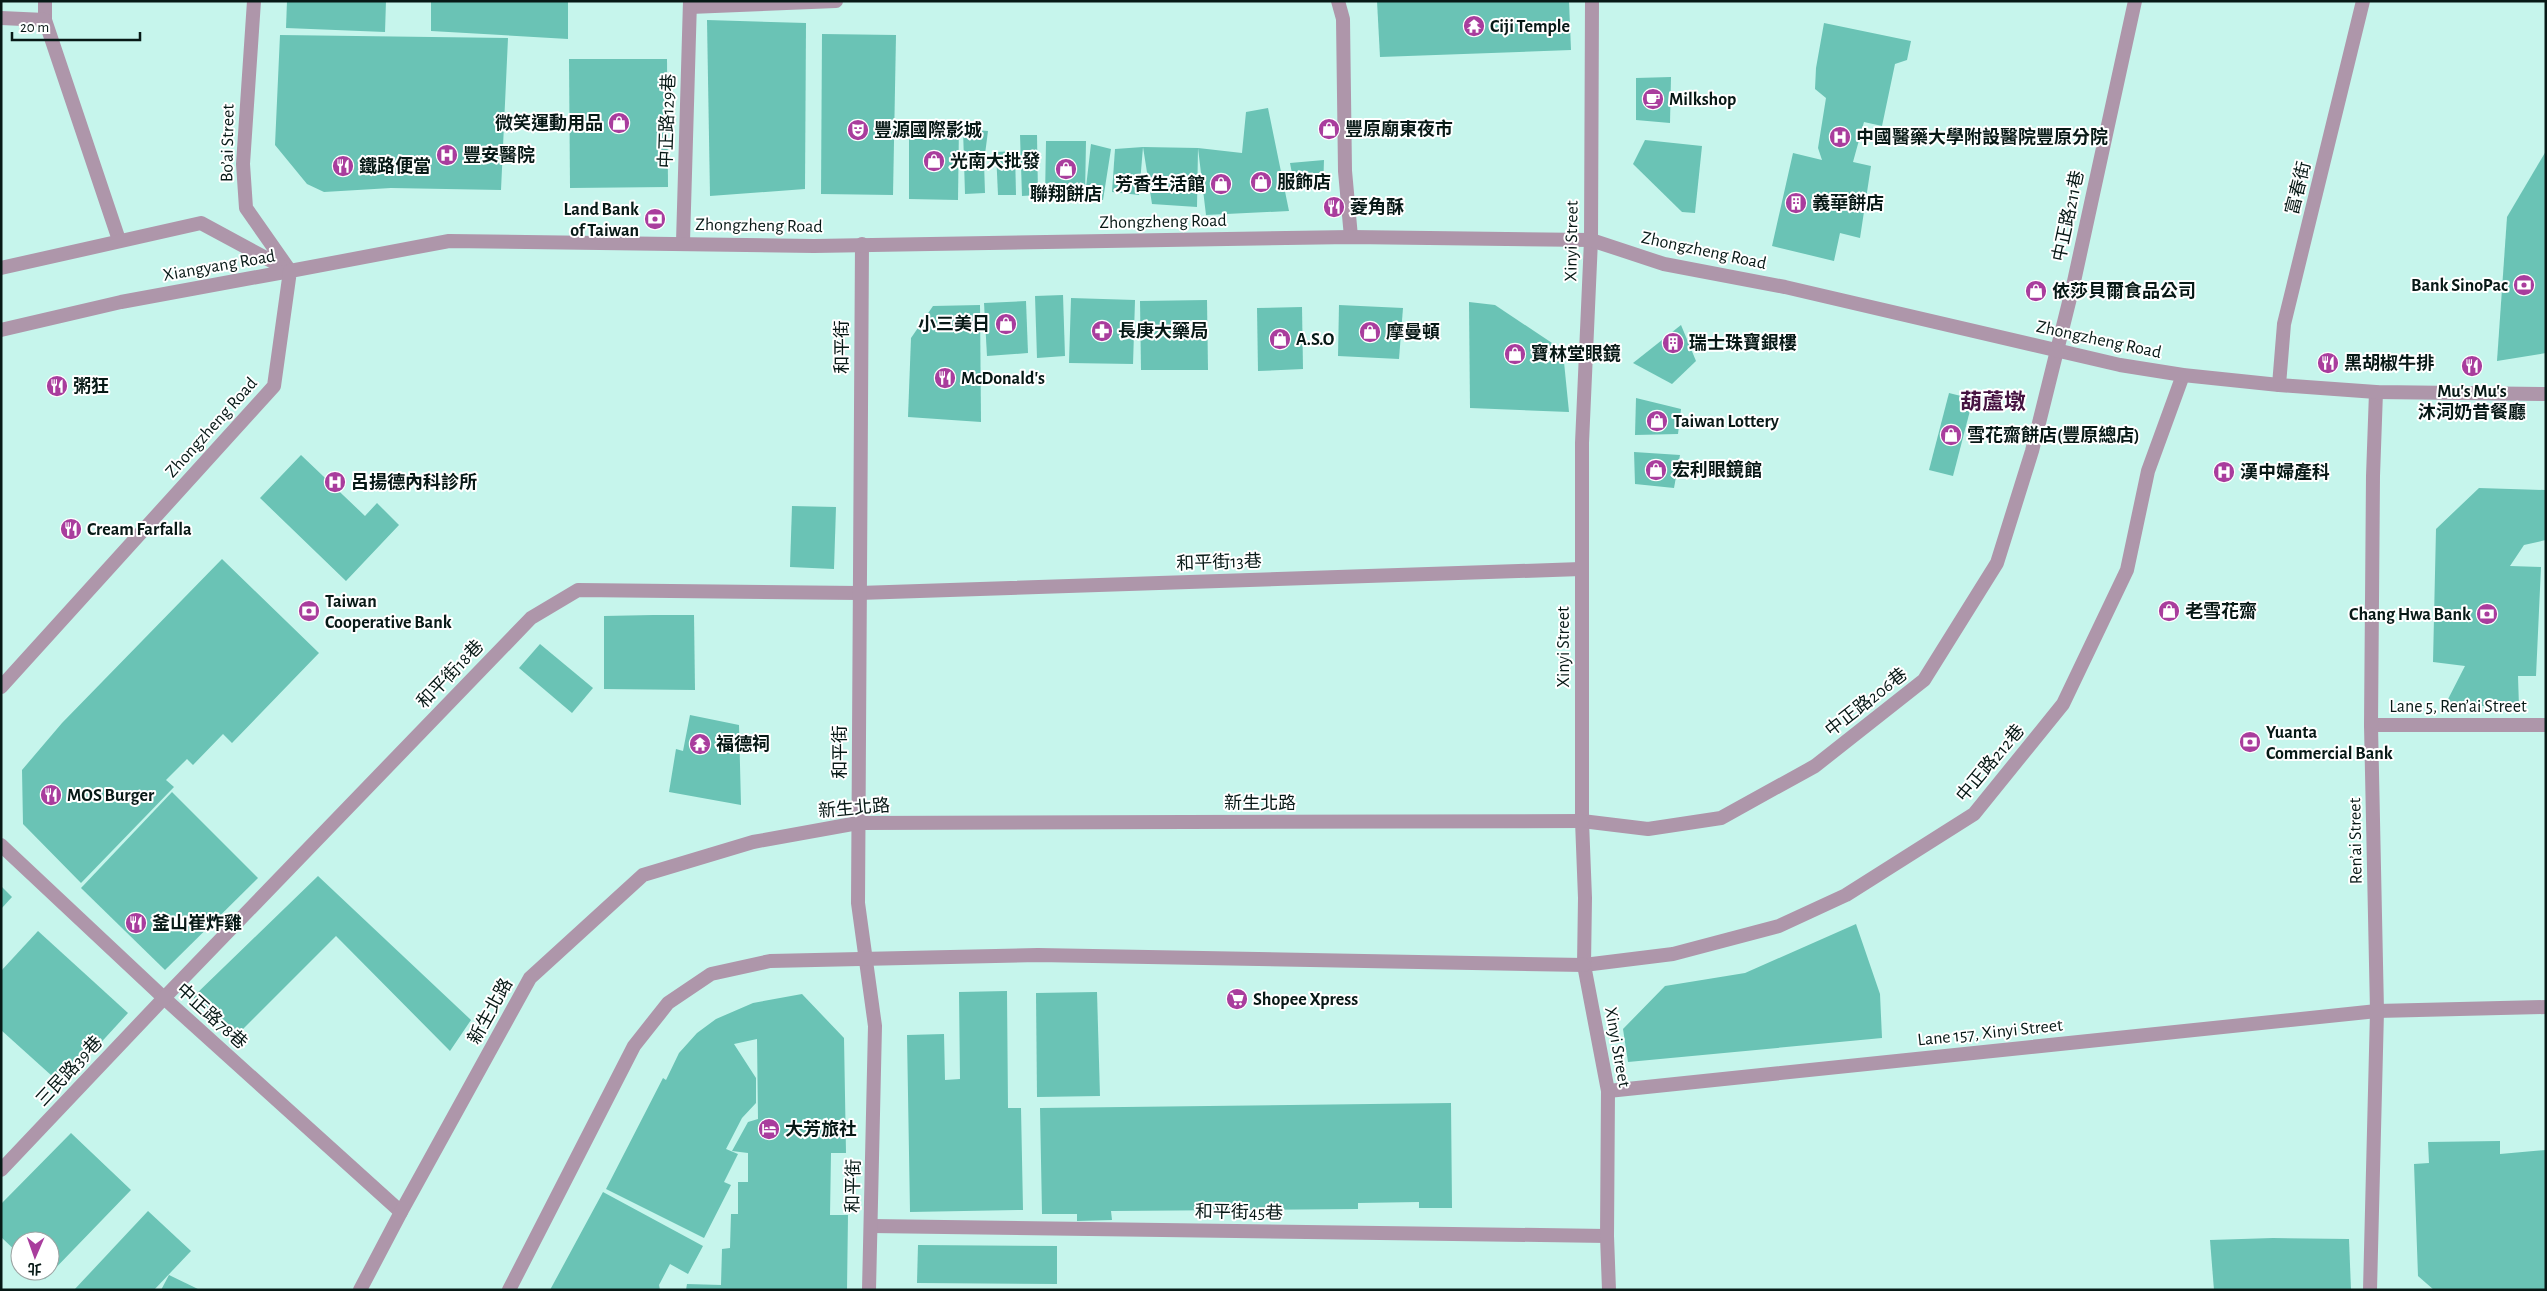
<svg xmlns="http://www.w3.org/2000/svg" width="2547" height="1291" viewBox="0 0 2547 1291" font-family="'Alegreya Sans','Noto Sans TC',sans-serif">
  <style>
    .building { fill: #6ac3b5 }
    .lines { fill: none; stroke-linecap: round; stroke-linejoin: round }
    .service { stroke: #ae96aa; stroke-width: 14 }
    .minor { stroke: #ae96aa; stroke-width: 14 }
    .tertiary { stroke: #ae96aa; stroke-width: 14 }
    .labels { text-anchor: middle; stroke-width: 4; stroke-linejoin: round; paint-order: stroke }
    .poi-label { font-size: 18px; font-weight: bold; fill: #071916; stroke: #fff; text-anchor: start }
    .street-label { font-size: 18px; fill: #071916; stroke: #fff }
    .district-label { font-size: 22px; font-weight: bold; fill: #461341; stroke: #fff }
  </style>
  <rect width="100%" height="100%" fill="#c6f5ec"/>
  <g class="building">
    <polygon points="287,1 386,1 385,32 286,28"/>
    <polygon points="431,1 568,1 568,39 431,31"/>
    <polygon points="1377,1 1569,1 1571,50 1380,57"/>
    <polygon points="707,20 806,23 805,189 710,196"/>
    <polygon points="1824,23 1911,41 1907,60 1895,64 1882,126 1864,122 1853,162 1871,166 1860,238 1840,233 1834,261 1772,246 1793,153 1822,160 1818,148 1826,98 1815,89 1816,68"/>
    <polygon points="822,34 896,35 893,195 821,194"/>
    <polygon points="280,35 508,38 501,190 391,188 324,192 307,184 275,145"/>
    <polygon points="569,59 667,59 668,187 570,188"/>
    <polygon points="1671,77 1670,123 1636,120 1636,78"/>
    <polygon points="1268,108 1289,211 1206,215 1198,148 1197,207 1152,204 1143,147 1198,148 1242,153 1246,112"/>
    <polygon points="909,123 959,123 958,200 909,199"/>
    <polygon points="963,129 988,131 984,162 985,193 965,194"/>
    <polygon points="1020,135 1037,135 1038,195 1022,196"/>
    <polygon points="1645,140 1702,146 1695,213 1682,212 1633,164"/>
    <polygon points="1046,141 1086,141 1085,196 1091,144 1111,149 1103,200 1045,198"/>
    <polygon points="1143,147 1139,195 1112,192 1115,149"/>
    <polygon points="1015,151 1016,195 998,195 996,152"/>
    <polygon points="2546,151 2546,353 2497,361 2507,217"/>
    <polygon points="1324,160 1323,190 1295,189 1290,163"/>
    <polygon points="1063,295 1065,356 1037,358 1035,296"/>
    <polygon points="1071,298 1135,300 1133,364 1069,363"/>
    <polygon points="1207,300 1208,370 1141,370 1140,301"/>
    <polygon points="1026,301 1028,353 987,356 984,303"/>
    <polygon points="1469,302 1495,305 1558,347 1564,362 1569,412 1470,408"/>
    <polygon points="980,305 981,422 908,417 911,338 933,306"/>
    <polygon points="1339,305 1403,308 1399,359 1338,356"/>
    <polygon points="1302,307 1303,369 1258,371 1257,308"/>
    <polygon points="1681,325 1696,361 1672,384 1633,363"/>
    <polygon points="1949,393 1973,399 1953,476 1929,470"/>
    <polygon points="1636,398 1681,409 1678,434 1635,435"/>
    <polygon points="1634,452 1680,455 1674,488 1635,484"/>
    <polygon points="301,455 365,516 377,503 399,525 346,581 260,498"/>
    <polygon points="2479,488 2545,490 2546,540 2524,545 2510,566 2541,567 2536,676 2518,676 2519,707 2445,705 2465,666 2433,662 2436,529"/>
    <polygon points="792,506 836,507 834,569 790,567"/>
    <polygon points="222,559 319,653 232,743 223,734 193,765 187,759 166,780 174,787 81,883 23,824 22,770 62,723"/>
    <polygon points="653,615 694,615 695,690 604,689 604,616"/>
    <polygon points="540,644 593,688 572,713 519,668"/>
    <polygon points="690,715 739,725 741,805 669,792 676,749 683,751"/>
    <polygon points="172,792 258,878 165,970 81,888"/>
    <polygon points="318,876 471,1020 450,1051 336,936 234,1038 193,997"/>
    <polygon points="1,886 12,897 1,909"/>
    <polygon points="1856,924 1880,994 1882,1038 1628,1062 1623,1029 1665,986 1745,973"/>
    <polygon points="38,931 128,1013 62,1085 1,1030 1,971"/>
    <polygon points="1007,991 1008,1108 1021,1108 1023,1210 910,1212 907,1035 944,1034 945,1080 960,1079 959,992"/>
    <polygon points="1097,992 1100,1096 1037,1097 1036,993"/>
    <polygon points="802,994 844,1038 846,1153 831,1153 830,1215 848,1215 847,1290 686,1290 687,1284 721,1285 722,1249 730,1248 731,1214 738,1214 738,1182 748,1182 748,1153 732,1151 748,1122 758,1119 757,1039 734,1044 756,1078 756,1103 742,1118 726,1149 738,1154 724,1182 731,1185 704,1238 606,1189 663,1078 666,1080 679,1053 697,1033 716,1019 753,1003"/>
    <polygon points="1451,1103 1452,1208 1419,1208 1419,1202 1358,1203 1358,1209 1111,1211 1112,1220 1077,1221 1077,1214 1042,1214 1040,1108"/>
    <polygon points="71,1133 131,1190 45,1279 37,1271 50,1271 50,1241 20,1241 20,1255 1,1237 1,1204"/>
    <polygon points="2500,1141 2500,1154 2546,1150 2546,1290 2434,1290 2418,1276 2414,1164 2429,1163 2428,1142"/>
    <polygon points="603,1192 703,1246 688,1274 670,1264 659,1285 660,1290 550,1290"/>
    <polygon points="148,1211 191,1251 154,1290 74,1290"/>
    <polygon points="2273,1238 2349,1239 2351,1290 2214,1290 2210,1240"/>
    <polygon points="918,1245 1057,1246 1057,1284 917,1283"/>
    <polygon points="169,1275 200,1290 161,1290"/>
  </g>
  <g class="lines">
    <g class="service">
      <polyline points="45,1 45,20 119,240"/>
      <polyline points="1338,1 1343,19 1345,171 1351,237"/>
      <polyline points="690,7 836,1"/>
      <polyline points="1,18 45,20"/>
      <polyline points="683,242 690,1"/>
      <polyline points="2371,725 2546,725"/>
      <polyline points="1582,821 1648,829 1721,818 1815,766 1924,680 1997,563 2032,451 2073,286 2135,1"/>
      <polyline points="1,845 164,998 401,1212"/>
      <polyline points="1584,965 1673,954 1779,926 1846,895 1974,814 2063,704 2127,570 2148,471 2183,375"/>
      <polyline points="1608,1091 2377,1011 2546,1007"/>
      <polyline points="1,1170 164,998 531,618 578,590 859,593 1581,569"/>
      <polyline points="871,1226 1607,1236"/>
    </g>
    <g class="minor">
      <polyline points="254,1 243,164 246,208 288,268"/>
      <polyline points="1592,1 1591,240 1582,443 1582,821 1585,898 1584,965 1608,1091 1607,1236 1609,1290"/>
      <polyline points="862,244 858,903 875,1026 869,1290"/>
      <polyline points="1,268 201,223 290,271"/>
      <polyline points="1,330 121,302 290,271"/>
      <polyline points="2279,385 2284,324 2363,1"/>
      <polyline points="360,1290 401,1212 530,978 643,875 753,842 858,823 1582,821"/>
      <polyline points="509,1290 634,1046 668,1003 711,974 770,961 1038,955 1584,965"/>
      <polyline points="2370,1290 2377,1011 2371,725 2373,476 2376,392"/>
    </g>
    <polyline class="tertiary" points="1,687 274,386 290,271 449,241 814,246 1351,237 1591,240 1664,264 1785,287 2120,365 2183,375 2279,385 2376,392 2546,394"/>
  </g>
  <defs>
    <g id="temple-disc" transform="scale(1.125)"><circle r="9.5" fill="#a93d9d" stroke="#fff"/><path d="M0-6L5-2H3V0L6.5 2.5H4V6H1.5V3h-3V6H-4V2.5H-6.5L-3 0V-2H-5Z" fill="#fff"/></g>
    <g id="cafe-disc" transform="scale(1.125)"><circle r="9.5" fill="#a93d9d" stroke="#fff"/><path d="M-5.5-4.5H6V0H3Q3 3.5 0 3.5H-2.5Q-5.5 3.5-5.5 0ZM3-3.2v2h1.7v-2ZM-6 4.5H4V6H-6Z" fill="#fff"/></g>
    <g id="shop-disc" transform="scale(1.125)"><circle r="9.5" fill="#a93d9d" stroke="#fff"/><path d="M-5-2.5h2.3a2.7 3.5 0 0 1 5.4 0H5L5.5 6h-11ZM-1.5-2.5h3a1.5 2.3 0 0 0-3 0Z" fill="#fff"/></g>
    <g id="theatre-disc" transform="scale(1.125)"><circle r="9.5" fill="#a93d9d" stroke="#fff"/><path d="M-5-5.5Q0-4 5-5.5V0Q5 5 0 6Q-5 5-5 0ZM-3.3-2.5H-1v1.5H-3.3ZM1-2.5H3.3v1.5H1ZM-2.8 1Q0 5.5 2.8 1Z" fill="#fff"/></g>
    <g id="hospital-disc" transform="scale(1.125)"><circle r="9.5" fill="#a93d9d" stroke="#fff"/><path d="M-5-5h3v3.5h4V-5h3V5h-3V1.5h-4V5h-3Z" fill="#fff"/></g>
    <g id="restaurant-disc" transform="scale(1.125)"><circle r="9.5" fill="#a93d9d" stroke="#fff"/><path d="M-5-6h1v4h1v-4h1v4h1v-4h1v5L-1.5 .5V6h-2V.5L-5-1ZM5-6V6H3V1.5H1.5Q1.5-4 5-6Z" fill="#fff"/></g>
    <g id="building-disc" transform="scale(1.125)"><circle r="9.5" fill="#a93d9d" stroke="#fff"/><path d="M-4-6H4V6H1V3H-1V6H-4ZM-2.5-4.3h1.7v1.8h-1.7ZM.8-4.3h1.7v1.8H.8ZM-2.5-1h1.7V.8h-1.7ZM.8-1h1.7V.8H.8Z" fill="#fff"/></g>
    <g id="bank-disc" transform="scale(1.125)"><circle r="9.5" fill="#a93d9d" stroke="#fff"/><path d="M-6-4H6V4H-6ZM0-2.3a2.3 2.3 0 1 0 0 4.6a2.3 2.3 0 1 0 0-4.6Z" fill="#fff"/></g>
    <g id="pharmacy-disc" transform="scale(1.125)"><circle r="9.5" fill="#a93d9d" stroke="#fff"/><path d="M-2-6h4v4h4v4h-4v4h-4v-4h-4v-4h4Z" fill="#fff"/></g>
    <g id="supermarket-disc" transform="scale(1.125)"><circle r="9.5" fill="#a93d9d" stroke="#fff"/><path d="M-6-5.5h2.5l.6 2H6L4.5 2H-2.5L-4.4-4H-6ZM-1.5 3.2a1.3 1.3 0 1 0 .1 0ZM3 3.2a1.3 1.3 0 1 0 .1 0Z" fill="#fff"/></g>
    <g id="hotel-disc" transform="scale(1.125)"><circle r="9.5" fill="#a93d9d" stroke="#fff"/><path d="M-6-4.5h1.5V1H6V5H4.5V3h-9V5H-6ZM-4 0a1.8 1.8 0 1 1 3.6 0ZM.5 0V-2.5h3Q6-2.5 6 0Z" fill="#fff"/></g>
  </defs>
  <g fill-rule="evenodd">
    <use href="#temple-disc" x="1474" y="26"/>
    <use href="#cafe-disc" x="1653" y="99"/>
    <use href="#shop-disc" x="619" y="123"/>
    <use href="#shop-disc" x="1329" y="129"/>
    <use href="#theatre-disc" x="858" y="130"/>
    <use href="#hospital-disc" x="1840" y="137"/>
    <use href="#hospital-disc" x="447" y="155"/>
    <use href="#shop-disc" x="934" y="161"/>
    <use href="#restaurant-disc" x="343" y="166"/>
    <use href="#shop-disc" x="1066" y="169"/>
    <use href="#shop-disc" x="1261" y="182"/>
    <use href="#shop-disc" x="1221" y="184"/>
    <use href="#building-disc" x="1796" y="203"/>
    <use href="#restaurant-disc" x="1334" y="207"/>
    <use href="#bank-disc" x="655" y="219"/>
    <use href="#bank-disc" x="2524" y="285"/>
    <use href="#shop-disc" x="2036" y="291"/>
    <use href="#shop-disc" x="1006" y="324"/>
    <use href="#pharmacy-disc" x="1102" y="331"/>
    <use href="#shop-disc" x="1370" y="332"/>
    <use href="#shop-disc" x="1280" y="339"/>
    <use href="#building-disc" x="1673" y="343"/>
    <use href="#shop-disc" x="1515" y="354"/>
    <use href="#restaurant-disc" x="2328" y="363"/>
    <use href="#restaurant-disc" x="2472" y="366"/>
    <use href="#restaurant-disc" x="945" y="378"/>
    <use href="#restaurant-disc" x="57" y="386"/>
    <use href="#shop-disc" x="1657" y="421"/>
    <use href="#shop-disc" x="1951" y="435"/>
    <use href="#shop-disc" x="1656" y="470"/>
    <use href="#hospital-disc" x="2224" y="472"/>
    <use href="#hospital-disc" x="335" y="482"/>
    <use href="#restaurant-disc" x="71" y="529"/>
    <use href="#bank-disc" x="309" y="611"/>
    <use href="#shop-disc" x="2169" y="611"/>
    <use href="#bank-disc" x="2487" y="614"/>
    <use href="#bank-disc" x="2250" y="742"/>
    <use href="#temple-disc" x="700" y="744"/>
    <use href="#restaurant-disc" x="51" y="795"/>
    <use href="#restaurant-disc" x="136" y="923"/>
    <use href="#supermarket-disc" x="1237" y="999"/>
    <use href="#hotel-disc" x="769" y="1129"/>
  </g>
  <g class="labels">
    <g class="poi-label">
      <text x="1490" y="32">Ciji Temple</text>
      <text x="1669" y="105">Milkshop</text>
      <text x="603" y="129" text-anchor="end">微笑運動用品</text>
      <text x="1345" y="135">豐原廟東夜市</text>
      <text x="874" y="136">豐源國際影城</text>
      <text x="1856" y="143">中國醫藥大學附設醫院豐原分院</text>
      <text x="463" y="161">豐安醫院</text>
      <text x="950" y="167">光南大批發</text>
      <text x="359" y="172">鐵路便當</text>
      <text x="1277" y="188">服飾店</text>
      <text x="1205" y="190" text-anchor="end">芳香生活館</text>
      <text x="1066" y="200" text-anchor="middle">聯翔餅店</text>
      <text x="1812" y="209">義華餅店</text>
      <text x="1350" y="213">菱角酥</text>
      <text x="639" y="215" text-anchor="end">Land Bank<tspan x="639" dy="21">of Taiwan</tspan></text>
      <text x="2508" y="291" text-anchor="end">Bank SinoPac</text>
      <text x="2052" y="297">依莎貝爾食品公司</text>
      <text x="990" y="330" text-anchor="end">小三美日</text>
      <text x="1118" y="337">長庚大藥局</text>
      <text x="1386" y="338">摩曼頓</text>
      <text x="1296" y="345">A.S.O</text>
      <text x="1689" y="349">瑞士珠寶銀樓</text>
      <text x="1531" y="360">寶林堂眼鏡</text>
      <text x="2344" y="369">黑胡椒牛排</text>
      <text x="961" y="384">McDonald's</text>
      <text x="73" y="392">粥狂</text>
      <text x="2472" y="397" text-anchor="middle">Mu's Mu's<tspan x="2472" dy="21">沐泀奶昔餐廳</tspan></text>
      <text x="1673" y="427">Taiwan Lottery</text>
      <text x="1967" y="441">雪花齋餅店(豐原總店)</text>
      <text x="1672" y="476">宏利眼鏡館</text>
      <text x="2240" y="478">漢中婦產科</text>
      <text x="351" y="488">呂揚德內科診所</text>
      <text x="87" y="535">Cream Farfalla</text>
      <text x="325" y="607">Taiwan<tspan x="325" dy="21">Cooperative Bank</tspan></text>
      <text x="2185" y="617">老雪花齋</text>
      <text x="2471" y="620" text-anchor="end">Chang Hwa Bank</text>
      <text x="2266" y="738">Yuanta<tspan x="2266" dy="21">Commercial Bank</tspan></text>
      <text x="716" y="750">福德祠</text>
      <text x="67" y="801">MOS Burger</text>
      <text x="152" y="929">釜山崔炸雞</text>
      <text x="1253" y="1005">Shopee Xpress</text>
      <text x="785" y="1135">大芳旅社</text>
    </g>
    <g class="street-label">
      <text transform="translate(667 121) rotate(-88)" y="6">中正路129巷</text>
      <text transform="translate(227 143) rotate(-89)" y="6">Bo’ai Street</text>
      <text transform="translate(2298 188) rotate(-76)" y="6">富春街</text>
      <text transform="translate(2068 216) rotate(-78)" y="6">中正路211巷</text>
      <text transform="translate(1163 221) rotate(-1)" y="6">Zhongzheng Road</text>
      <text transform="translate(759 225) rotate(1)" y="6">Zhongzheng Road</text>
      <text transform="translate(1571 241) rotate(-89)" y="6">Xinyi Street</text>
      <text transform="translate(1704 250) rotate(12)" y="6">Zhongzheng Road</text>
      <text transform="translate(219 265) rotate(-10)" y="6">Xiangyang Road</text>
      <text transform="translate(2099 339) rotate(12)" y="6">Zhongzheng Road</text>
      <text transform="translate(842 347) rotate(-90)" y="6">和平街</text>
      <text transform="translate(211 427) rotate(-48)" y="6">Zhongzheng Road</text>
      <text transform="translate(1219 562) rotate(-2)" y="6">和平街13巷</text>
      <text transform="translate(1563 647) rotate(-90)" y="6">Xinyi Street</text>
      <text transform="translate(450 674) rotate(-46)" y="6">和平街18巷</text>
      <text transform="translate(1866 702) rotate(-38)" y="6">中正路206巷</text>
      <text x="2458" y="712">Lane 5, Ren’ai Street</text>
      <text transform="translate(840 752) rotate(-90)" y="6">和平街</text>
      <text transform="translate(1990 763) rotate(-50)" y="6">中正路212巷</text>
      <text x="1260" y="809">新生北路</text>
      <text transform="translate(854 808) rotate(-5)" y="6">新生北路</text>
      <text transform="translate(2355 841) rotate(-91)" y="6">Ren’ai Street</text>
      <text transform="translate(490 1011) rotate(-61)" y="6">新生北路</text>
      <text transform="translate(212 1016) rotate(42)" y="6">中正路78巷</text>
      <text transform="translate(1990 1032) rotate(-6)" y="6">Lane 157, Xinyi Street</text>
      <text transform="translate(1618 1047) rotate(80)" y="6">Xinyi Street</text>
      <text transform="translate(69 1071) rotate(-47)" y="6">三民路39巷</text>
      <text transform="translate(853 1186) rotate(-89)" y="6">和平街</text>
      <text transform="translate(1239 1212) rotate(1)" y="6">和平街45巷</text>
    </g>
    <g class="district-label">
      <text x="1993" y="409">葫蘆墩</text>
    </g>
  </g>
  <rect width="2547" height="1291" fill="none" stroke="#071916" stroke-width="5"/>
  <g transform="translate(35 1256) rotate(182)"><circle r="24" fill="#ffffff" stroke="#9ca3a2"/>
  <path d="M0-4L9 19L0 12L-9 19Z" fill="#a93d9d"/>
  <text y="-8" font-size="14" font-weight="bold" text-anchor="middle" fill="#071916">北</text>
  </g>
  <path d="M12 32v8h128v-8" fill="none" stroke="#071916" stroke-width="2.5"/>
  <text x="20" y="32" font-size="15" fill="#071916" stroke="#ffffff" stroke-width="4" paint-order="stroke">20 m</text>
</svg>
